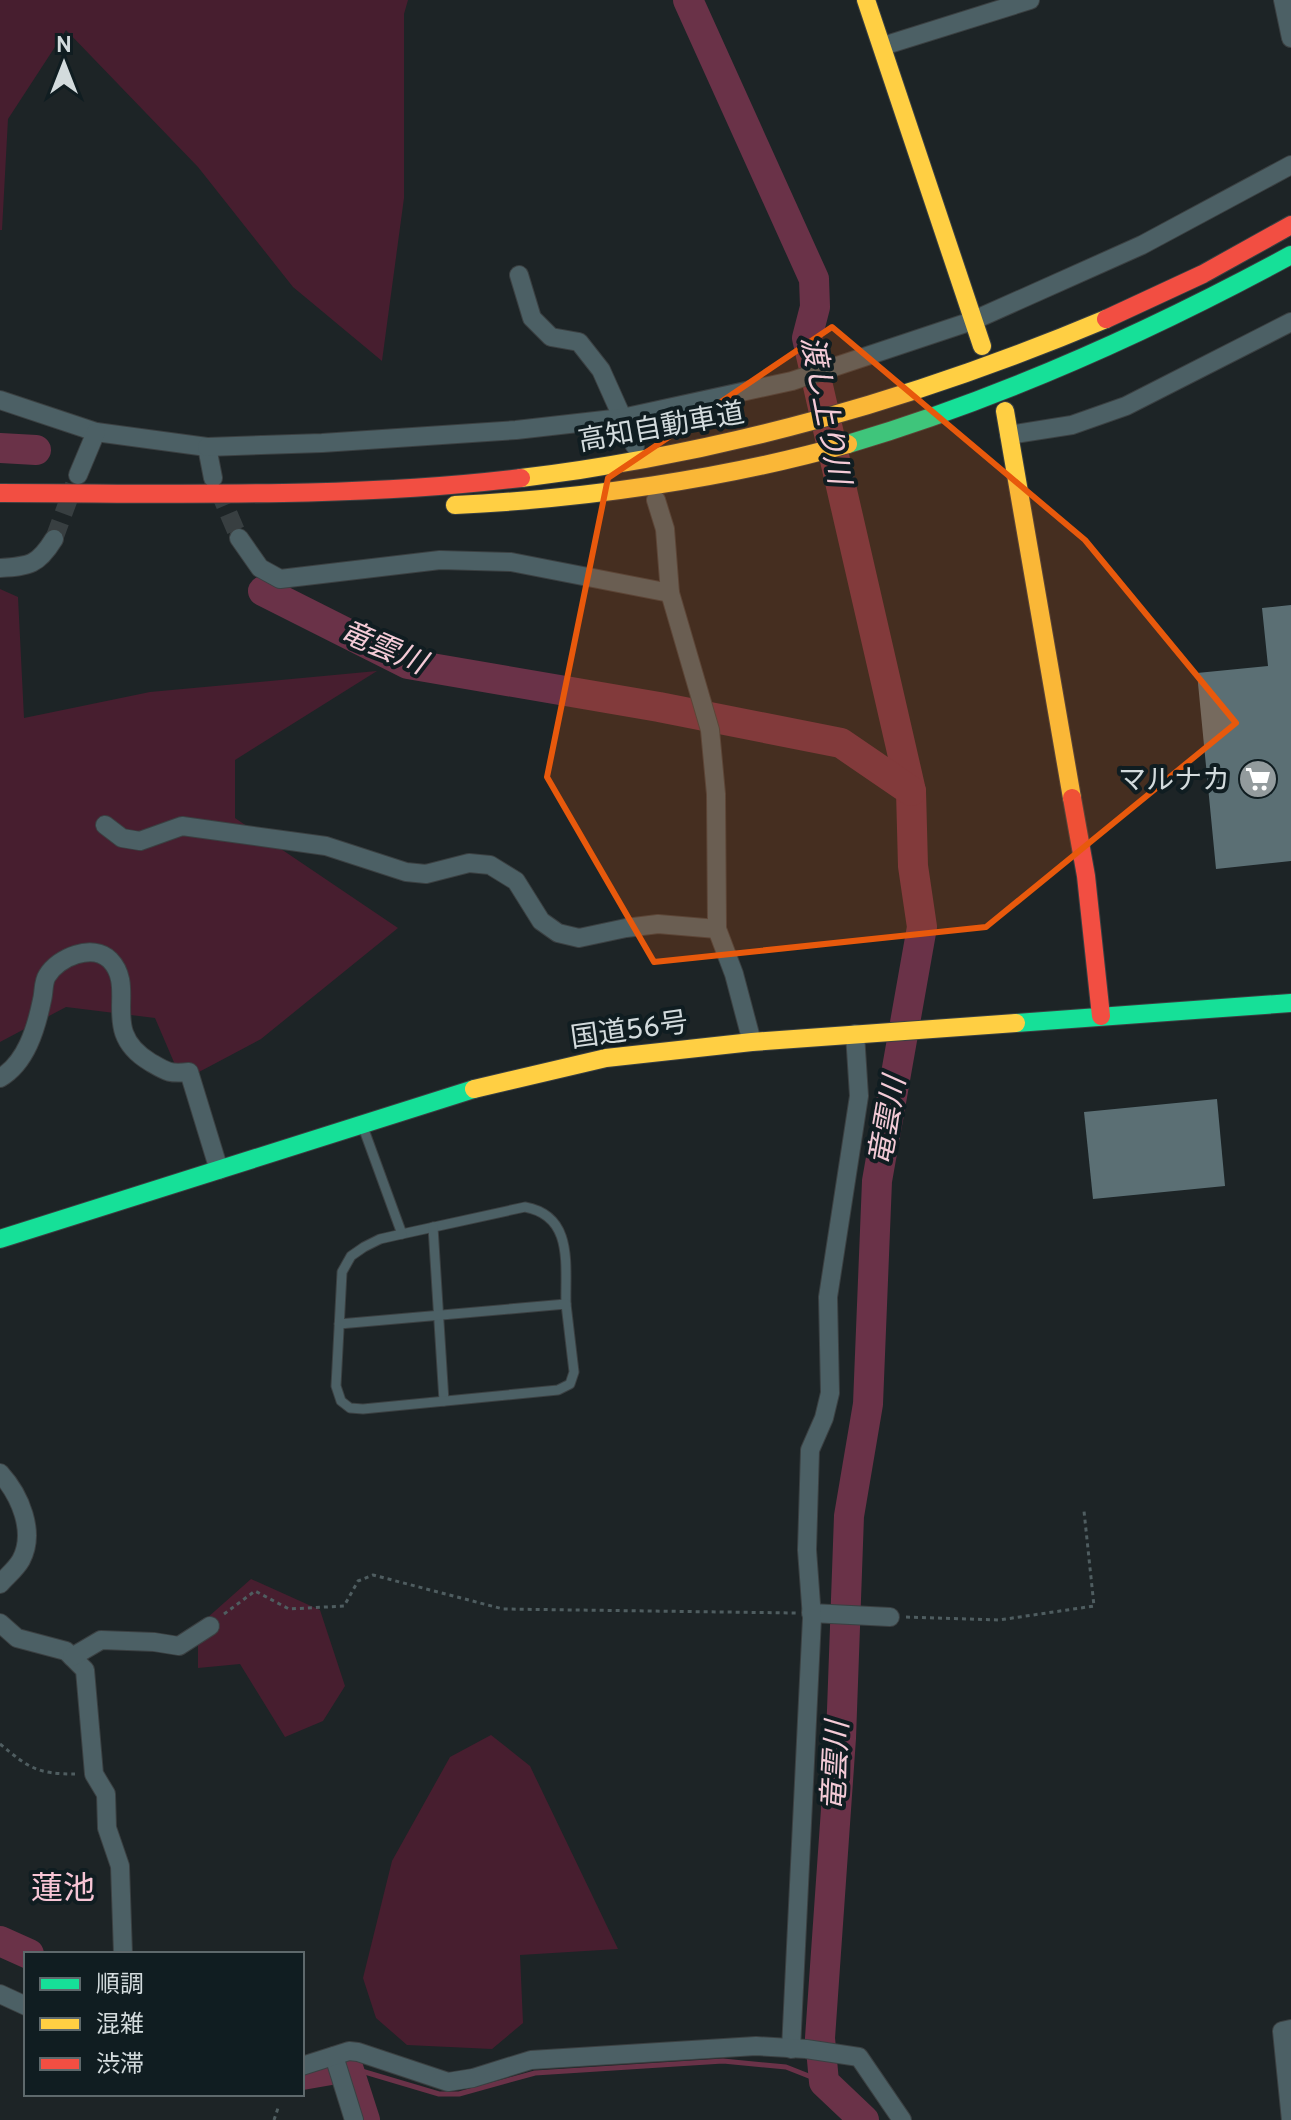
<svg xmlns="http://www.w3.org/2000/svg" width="1291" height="2120" viewBox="0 0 1291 2120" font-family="Overpass,'Noto Sans JP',sans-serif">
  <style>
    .green { fill: #471e2f }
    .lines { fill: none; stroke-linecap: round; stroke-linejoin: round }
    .stream { stroke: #6a3248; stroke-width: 5 }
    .river { stroke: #6a3248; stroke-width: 30 }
    .building { fill: #5b6f74 }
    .street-tunnel { stroke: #383f41; stroke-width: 18; stroke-dasharray: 18 9; stroke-linecap: butt }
    .lane-casing { stroke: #3b4042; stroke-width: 11 }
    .street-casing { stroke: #3b4042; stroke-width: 20 }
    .fast-casing { stroke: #3b4042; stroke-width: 20 }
    .slow-casing { stroke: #3b4042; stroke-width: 20 }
    .jam-casing { stroke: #3b4042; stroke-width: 20 }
    .path { stroke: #4f5d60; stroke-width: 3; stroke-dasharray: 4 4; stroke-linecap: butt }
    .lane { stroke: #4c6065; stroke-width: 9 }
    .street { stroke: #4c6065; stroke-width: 18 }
    .fast { stroke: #16e098; stroke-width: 18 }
    .slow { stroke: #ffcf43; stroke-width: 18 }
    .jam { stroke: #f24e42; stroke-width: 18 }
    .marked { fill: #e8590c; fill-opacity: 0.2; stroke: #e8590c; stroke-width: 6; stroke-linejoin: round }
    .labels { text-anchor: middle; stroke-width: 8; stroke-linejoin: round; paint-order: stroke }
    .street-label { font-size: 28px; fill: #d3dbdd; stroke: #101d21 }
    .poi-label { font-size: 28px; fill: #d3dbdd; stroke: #101d21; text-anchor: end }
    .water-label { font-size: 30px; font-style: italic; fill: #f4cbd7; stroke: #101d21 }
    .quarter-label { font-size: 32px; fill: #f7c5d5; stroke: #101d21 }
  </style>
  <rect width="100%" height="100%" fill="#1d2426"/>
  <g class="green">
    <polygon points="0,0 408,0 404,14 404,198 382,361 293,287 198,167 66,30 8,119 2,230 0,230"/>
    <polygon points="0,589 18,597 24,718 150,692 377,671 235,760 235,818 398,928 261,1039 182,1081 155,1018 66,1007 0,1042"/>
    <polygon points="251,1579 320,1610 345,1686 323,1721 285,1737 240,1664 198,1668 198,1626"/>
    <polygon points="491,1735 530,1766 618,1949 520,1955 523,2023 492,2049 407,2045 376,2018 363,1978 392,1861 450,1757"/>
  </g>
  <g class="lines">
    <polyline class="stream" points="348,2067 439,2094 459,2094 535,2073 723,2061 786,2067 824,2082"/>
    <g class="river">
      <polyline points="688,0 814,279 815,307 807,338 911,791 913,866 922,927 877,1181 868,1404 849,1516 841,1738 820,2038 824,2082 864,2120"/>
      <polyline points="0,448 36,450"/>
      <polyline points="263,591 408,664 659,707 841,743 911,791"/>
      <polyline points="0,1941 29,1954"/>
      <polyline points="302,2075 348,2067 365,2120"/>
    </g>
  </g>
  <g class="building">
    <polygon points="1291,605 1291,861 1216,869 1197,673 1268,666 1262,608"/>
    <polygon points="1217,1099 1225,1186 1093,1199 1084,1112"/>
  </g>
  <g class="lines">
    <g class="street-tunnel">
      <polyline points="218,489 239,538"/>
      <polyline points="54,539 74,485"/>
    </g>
    <g class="lane-casing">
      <g id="lane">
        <path d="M363,1127L402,1234L525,1207C574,1216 565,1265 566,1304"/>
        <polyline points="433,1227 444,1401"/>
        <polyline points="339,1324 566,1304 574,1372 570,1384 558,1390 363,1409 350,1408 341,1401 336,1386 342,1272 351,1256 364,1247 380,1239 402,1234"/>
      </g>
    </g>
    <g class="street-casing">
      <g id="street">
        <polyline points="1283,0 1291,38"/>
        <polyline points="883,46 1030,0"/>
        <polyline points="519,275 532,318 551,337 579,342 601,370 635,446"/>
        <polyline points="0,400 96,432 207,447 213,478"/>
        <polyline points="1009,435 1072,425 1126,406 1291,322"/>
        <polyline points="207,447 322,443 516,430 622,418 792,381 972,321 1142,245 1291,165"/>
        <polyline points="78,475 96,432"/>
        <polyline points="656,500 665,529 670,593 710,730 716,794 717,929 734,974 752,1042"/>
        <polyline points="239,538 260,568 280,579 440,560 511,562 670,593"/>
        <path d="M0,568C30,566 38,565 54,539"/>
        <polyline points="105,825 122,838 140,841 182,826 326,846 406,872 426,874 469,863 490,865 516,881 541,921 558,933 579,938 626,928 658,924 717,929"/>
        <path d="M0,1078C26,1063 36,1029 42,1000C44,993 43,982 47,976C58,957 93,943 110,960C138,989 98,1031 150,1062C167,1072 169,1074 189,1072L219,1170"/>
        <path d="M0,1473C20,1495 36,1532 21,1560C16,1569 7,1576 0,1584"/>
        <polyline points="811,1613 890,1617"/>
        <polyline points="0,1623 17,1638 66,1651 85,1670 94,1774 106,1794 107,1828 120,1866 123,1954"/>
        <polyline points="72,1657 101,1640 154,1642 179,1646 210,1626"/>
        <polyline points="0,1994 26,2006"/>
        <polyline points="791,2049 812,1618 807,1550 810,1450 824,1418 830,1393 828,1297 859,1096 855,1034"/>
        <polyline points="334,2056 354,2120"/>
        <polyline points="302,2066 349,2051 358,2052 448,2082 473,2078 531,2060 756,2046 806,2049 859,2057 902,2120"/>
        <polyline points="1291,2120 1282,2031 1291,2029"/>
      </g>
    </g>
    <g class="fast-casing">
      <g id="fast">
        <path d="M848,444C1003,398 1149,332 1291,255"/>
        <polyline points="1016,1023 1291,1003"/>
        <polyline points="0,1239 474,1089"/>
      </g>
    </g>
    <g class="slow-casing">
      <g id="slow">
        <polyline points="866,0 982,346"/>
        <polyline points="1005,411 1072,798"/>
        <path d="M521,478C726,453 916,399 1106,319"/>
        <path d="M455,505C582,499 725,479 848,444"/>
        <polyline points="474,1089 606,1058 752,1042 1016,1023"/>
      </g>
    </g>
    <g class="jam-casing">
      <g id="jam">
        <polyline points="1106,319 1203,274 1291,225"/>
        <path d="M0,493C173,493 349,499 521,478"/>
        <polyline points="1072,798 1086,876 1101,1016"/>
      </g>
    </g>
    <g class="path">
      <polyline points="224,1614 255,1591 289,1609 344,1606 358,1581 373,1575 503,1609 796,1613"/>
      <polyline points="906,1617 999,1620 1094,1606 1084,1511"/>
      <path d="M0,1744C29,1768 37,1774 75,1774"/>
      <polyline points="274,2120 278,2108"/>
    </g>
    <use href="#lane" class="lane"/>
    <use href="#street" class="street"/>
    <use href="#fast" class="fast"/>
    <use href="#slow" class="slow"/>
    <use href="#jam" class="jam"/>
  </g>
  <path class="marked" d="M832,327L1085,540L1236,723L986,927L654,962L547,777L608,478Z"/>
  <defs>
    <g id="supermarket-disc" transform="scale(2)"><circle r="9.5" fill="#939b9d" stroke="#101d21"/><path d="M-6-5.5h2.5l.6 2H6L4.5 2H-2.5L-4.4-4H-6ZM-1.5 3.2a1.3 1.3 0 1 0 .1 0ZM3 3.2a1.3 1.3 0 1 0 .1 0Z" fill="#fff"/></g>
  </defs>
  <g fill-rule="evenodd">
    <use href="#supermarket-disc" x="1258" y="779"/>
  </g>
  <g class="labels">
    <g class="street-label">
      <text transform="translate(661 426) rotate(-10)" y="10">高知自動車道</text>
      <text transform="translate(629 1029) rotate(-8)" y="10">国道56号</text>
    </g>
    <g class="poi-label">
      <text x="1230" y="789">マルナカ</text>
    </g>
    <g class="water-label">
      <text transform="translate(826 410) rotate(79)" y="10">渡し上り川</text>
      <text transform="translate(383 647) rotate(23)" y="10">竜雲川</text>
      <text transform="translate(887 1121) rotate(-80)" y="10">竜雲川</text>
      <text transform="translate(835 1766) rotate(-87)" y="10">竜雲川</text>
    </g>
    <g class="quarter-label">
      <text x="63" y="1899">蓮池</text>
    </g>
  </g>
  <rect x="24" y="1952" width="280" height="144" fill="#101d21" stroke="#5e696c" stroke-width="2"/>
  <rect x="40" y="1978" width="40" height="12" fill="#16e098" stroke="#5e696c" stroke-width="2"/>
  <text x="96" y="1992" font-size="24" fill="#d3dbdd">順調</text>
  <rect x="40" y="2018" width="40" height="12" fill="#ffcf43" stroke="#5e696c" stroke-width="2"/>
  <text x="96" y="2032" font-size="24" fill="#d3dbdd">混雑</text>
  <rect x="40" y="2058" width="40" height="12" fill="#f24e42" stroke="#5e696c" stroke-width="2"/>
  <text x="96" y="2072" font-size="24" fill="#d3dbdd">渋滞</text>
  <g transform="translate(64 64)" stroke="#101d21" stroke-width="6" paint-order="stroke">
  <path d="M0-6L14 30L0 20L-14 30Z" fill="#d3dbdd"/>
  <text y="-12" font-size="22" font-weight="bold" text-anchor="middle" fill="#d3dbdd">N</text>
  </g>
</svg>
